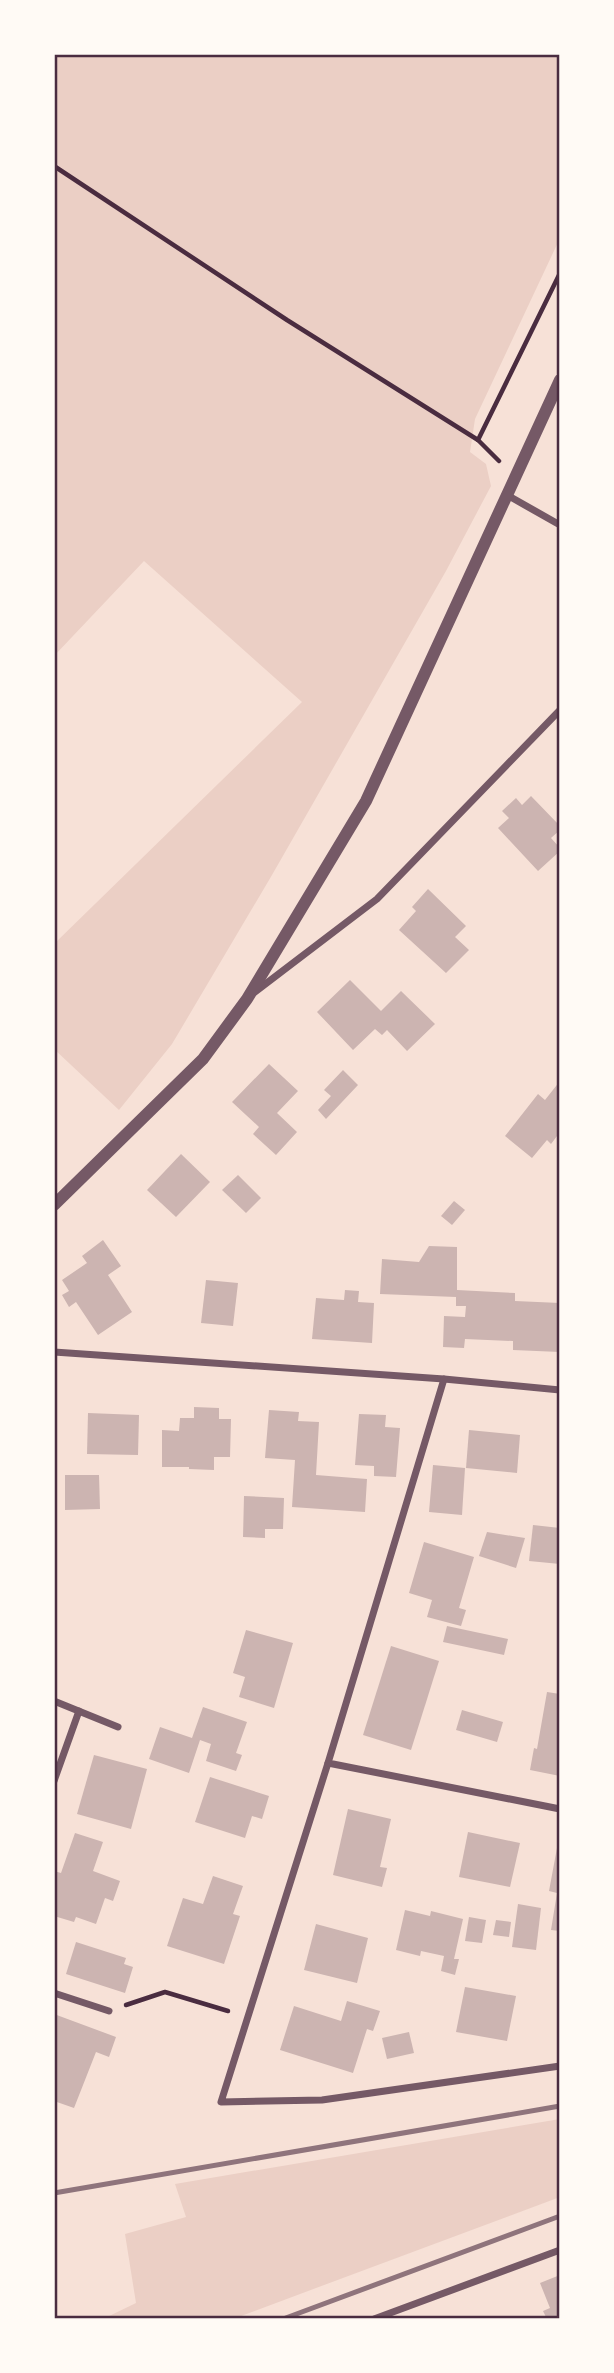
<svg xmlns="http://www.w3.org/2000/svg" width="614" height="2373" viewBox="0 0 614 2373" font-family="'Golos Text',sans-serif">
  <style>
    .green { fill: #ebcfc5 }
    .building { fill: #ccb4b1 }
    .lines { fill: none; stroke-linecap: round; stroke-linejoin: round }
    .path { stroke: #4a2c40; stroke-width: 4.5 }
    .minor { stroke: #755966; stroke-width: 7 }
    .tertiary { stroke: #755966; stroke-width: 12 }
    .rail { stroke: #8f747c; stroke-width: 5 }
    .neatline { fill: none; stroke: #4a2c40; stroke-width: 2.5 }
  </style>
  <rect width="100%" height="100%" fill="#f7e1d7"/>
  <g class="green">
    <polygon points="54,54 560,54 560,238 475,419 470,452 486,464 491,486 446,571 272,875 172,1044 119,1110 54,1049 54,944 302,702 144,561 54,656"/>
    <polygon points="560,2119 560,2197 233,2319 103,2319 136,2303 125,2234 186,2217 175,2184"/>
  </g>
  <g class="building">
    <polygon points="531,796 560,826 560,830 551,838 560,848 560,851 538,871 498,828 509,818 502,811 516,798 522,805"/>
    <polygon points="428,889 466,926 455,937 469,950 446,973 399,930 416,911 412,907"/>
    <polygon points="350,980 381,1011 401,991 435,1024 407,1051 387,1030 382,1035 375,1029 353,1050 317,1012"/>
    <polygon points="269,1064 298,1091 277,1113 297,1132 276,1155 253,1134 259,1127 232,1102"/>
    <polygon points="343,1070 358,1085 326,1119 318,1110 331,1096 324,1090"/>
    <polygon points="560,1081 560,1132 551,1144 547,1140 532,1158 505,1136 538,1094 545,1100"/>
    <polygon points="181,1154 210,1182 176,1217 147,1190"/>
    <polygon points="238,1175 261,1198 246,1213 222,1190"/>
    <polygon points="454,1201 465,1210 452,1225 441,1216"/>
    <polygon points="103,1240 121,1266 108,1275 132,1312 98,1335 76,1302 69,1307 62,1295 69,1291 62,1280 87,1263 82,1256"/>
    <polygon points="429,1246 457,1247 457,1290 515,1293 515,1301 560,1303 560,1352 513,1350 513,1341 465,1339 464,1348 443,1347 444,1316 465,1317 466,1306 456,1306 456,1297 380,1294 382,1259 419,1262"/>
    <polygon points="206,1280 238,1283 233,1326 201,1323"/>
    <polygon points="345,1290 359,1291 358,1302 374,1303 372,1343 312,1339 316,1298 344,1300"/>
    <polygon points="194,1407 219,1408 219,1419 231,1419 230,1457 214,1457 214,1470 189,1469 189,1467 162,1467 162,1430 179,1431 180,1418 194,1418"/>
    <polygon points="269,1410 299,1412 298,1421 319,1422 316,1475 367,1479 365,1512 292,1507 295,1460 265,1458"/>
    <polygon points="88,1413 139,1415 138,1455 87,1454"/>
    <polygon points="359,1414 386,1415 385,1427 400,1428 396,1477 374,1476 374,1466 355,1465"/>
    <polygon points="469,1430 520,1435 517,1473 466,1468"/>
    <polygon points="433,1465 465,1468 462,1515 429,1512"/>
    <polygon points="65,1475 99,1475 100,1509 65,1510"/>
    <polygon points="244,1496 284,1498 283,1529 265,1529 265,1538 243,1537"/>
    <polygon points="533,1525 560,1528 560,1564 529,1561"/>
    <polygon points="487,1532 525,1538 516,1568 479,1556"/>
    <polygon points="424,1542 474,1557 459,1608 466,1610 461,1626 427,1617 432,1600 409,1593"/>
    <polygon points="447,1626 508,1639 504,1655 443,1642"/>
    <polygon points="246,1630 293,1643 274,1708 239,1697 245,1677 233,1673"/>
    <polygon points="391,1646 439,1661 411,1750 363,1735"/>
    <polygon points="547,1692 560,1694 560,1776 530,1770 534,1748 537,1749"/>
    <polygon points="203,1707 247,1722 236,1753 242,1755 236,1771 206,1761 211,1744 200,1740 189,1773 149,1759 160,1727 192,1738"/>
    <polygon points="462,1710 503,1722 497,1742 456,1730"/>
    <polygon points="94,1755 147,1769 131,1829 77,1814"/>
    <polygon points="210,1777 269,1796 262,1819 252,1816 245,1838 195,1822"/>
    <polygon points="348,1809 391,1819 380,1867 387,1868 382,1887 333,1875"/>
    <polygon points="468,1832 520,1843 510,1887 459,1877"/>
    <polygon points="75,1833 103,1842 93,1871 120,1881 113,1901 105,1898 96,1924 76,1917 74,1922 54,1916 57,1910 54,1909 54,1871 61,1873"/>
    <polygon points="557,1848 560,1848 560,1931 551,1930 557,1893 549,1891"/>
    <polygon points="213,1876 243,1886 233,1914 240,1916 224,1964 167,1946 183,1898 203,1904"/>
    <polygon points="518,1904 541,1908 536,1950 512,1947"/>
    <polygon points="405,1910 430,1916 431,1911 463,1919 454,1959 459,1959 455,1975 441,1971 444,1956 421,1951 420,1956 396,1950"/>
    <polygon points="469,1917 486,1920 482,1943 465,1941"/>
    <polygon points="496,1920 511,1922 509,1937 493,1935"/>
    <polygon points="316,1924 368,1938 357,1983 304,1970"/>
    <polygon points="76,1942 126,1958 124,1964 133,1967 125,1993 66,1974"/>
    <polygon points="465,1987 516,1996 507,2041 456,2032"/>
    <polygon points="347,2001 380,2011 373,2031 367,2029 353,2073 280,2050 294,2006 341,2021"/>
    <polygon points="54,2014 116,2037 109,2057 96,2052 74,2108 54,2101"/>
    <polygon points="409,2032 414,2053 387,2059 382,2038"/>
    <polygon points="560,2275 560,2319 547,2319 543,2311 550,2308 540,2283"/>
  </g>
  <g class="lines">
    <g class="path">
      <polyline points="54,166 287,320 478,440 499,461"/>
      <polyline points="478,440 560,273"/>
      <polyline points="126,2005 165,1992 228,2011"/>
    </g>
    <g class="minor">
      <polyline points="507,495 560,525"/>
      <polyline points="255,992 377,899 560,710"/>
      <polyline points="54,1352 444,1379 560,1390"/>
      <polyline points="444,1379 328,1763 560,1809"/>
      <polyline points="54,1701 118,1727"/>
      <polyline points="328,1763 221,2102 322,2100 560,2066"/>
      <polyline points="54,1781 79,1711"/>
      <polyline points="54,1993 109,2011"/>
      <polyline points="374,2319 560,2250"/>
    </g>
    <polyline class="tertiary" points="54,1205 203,1059 247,999 366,801 560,380"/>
    <g class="rail">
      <polyline points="54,2193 560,2106"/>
      <polyline points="283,2319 560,2216"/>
    </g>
  </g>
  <rect width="614" height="2373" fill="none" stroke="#fffaf5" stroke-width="112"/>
  <rect x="56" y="56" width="502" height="2261" class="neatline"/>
</svg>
